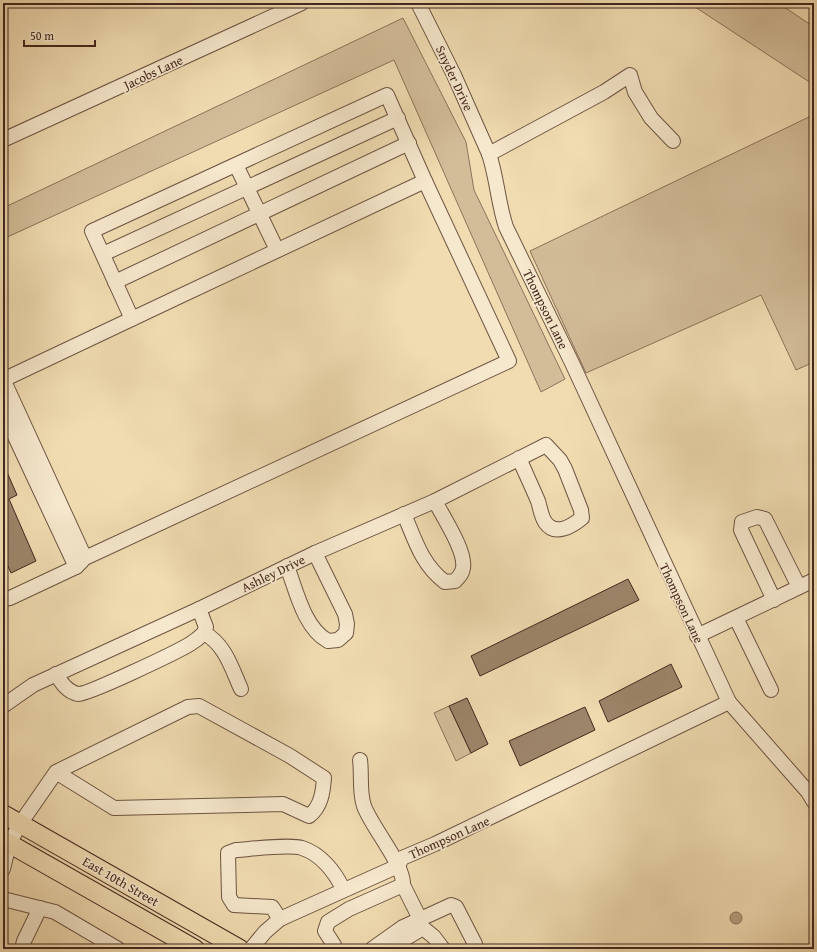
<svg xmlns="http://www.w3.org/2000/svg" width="817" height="952" viewBox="0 0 817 952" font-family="'Gentium Book Plus',serif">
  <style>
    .green { fill: #d3bd99; stroke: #8b725b }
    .water { fill: #b69e7f; stroke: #886e58 }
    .building { fill: #9d856a; stroke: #43271d }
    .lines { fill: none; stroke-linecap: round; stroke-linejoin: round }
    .minor-casing { stroke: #6e5442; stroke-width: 16 }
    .major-casing { stroke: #43271d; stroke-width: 20 }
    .minor { stroke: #f6e8cd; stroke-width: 14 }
    .major { stroke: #f1dcb2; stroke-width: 18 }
    .labels { text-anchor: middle; stroke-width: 3.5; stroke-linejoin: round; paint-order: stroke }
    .street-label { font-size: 13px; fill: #43271d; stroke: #f6e8cd }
  </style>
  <rect width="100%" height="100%" fill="#f1dcb2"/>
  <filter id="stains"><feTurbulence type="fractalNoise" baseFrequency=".005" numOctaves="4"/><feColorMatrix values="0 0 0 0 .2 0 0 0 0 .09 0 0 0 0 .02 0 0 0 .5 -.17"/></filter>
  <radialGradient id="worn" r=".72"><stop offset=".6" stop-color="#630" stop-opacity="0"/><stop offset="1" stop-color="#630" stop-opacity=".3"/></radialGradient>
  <g class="green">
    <polygon points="689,3 778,3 814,27 814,85"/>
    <polygon points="403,18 466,142 474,190 565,379 541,392 394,60 3,239 3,208"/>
    <polygon points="814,98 814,362 796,370 761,295 586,373 530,251 809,117"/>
    <polygon points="449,706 471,753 456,761 434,713"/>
  </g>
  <circle class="water" cx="736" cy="918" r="6"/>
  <g class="building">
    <polygon points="3,463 17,495 9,499 36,561 11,573 3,555"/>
    <polygon points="628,579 639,600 480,676 471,656"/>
    <polygon points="671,664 682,687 608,722 599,701"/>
    <polygon points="467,698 488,744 471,753 449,706"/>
    <polygon points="585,707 595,730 520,766 509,741"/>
  </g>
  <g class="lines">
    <g class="minor-casing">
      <g id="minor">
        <polyline points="418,3 454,75 489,154"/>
        <polyline points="3,140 302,3"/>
        <polyline points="236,165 277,250"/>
        <polyline points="103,254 398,118"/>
        <polyline points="115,282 409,143"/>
        <polyline points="132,319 92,231 387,95 425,181"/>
        <path d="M3,380L7,378C146,312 286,246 425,181L509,361L85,558L3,379"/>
        <polyline points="3,411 76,567"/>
        <path d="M404,514C415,540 422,565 445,582L455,581C459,577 462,574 463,568C466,551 443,517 435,501"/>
        <path d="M287,566C296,590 304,628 328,641L338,640L346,633L347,624L345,614L315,553"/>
        <polyline points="3,599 10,598 76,567 82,561"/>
        <polyline points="774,600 741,530 742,522 757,517 765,519 799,587"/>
        <polyline points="736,618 771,690"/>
        <path d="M204,633C225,644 232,669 241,689"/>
        <polyline points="697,636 814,580"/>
        <path d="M56,674C61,682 67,692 78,694C87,695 177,652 190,644C195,641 200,637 204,633L206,627L199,609"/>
        <polyline points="729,702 808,792 814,802"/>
        <path d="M3,706L33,685L199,609L315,553L435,501L546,445L560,460L565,469L581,510L582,518C572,526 555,537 545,522C541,516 540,507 538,501C532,487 525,472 519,458"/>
        <path d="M3,869L9,844L20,824L56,772L188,707L199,706L290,756L324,778C323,792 321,807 309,816L283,804L114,808L56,772"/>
        <polyline points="403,885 420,919"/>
        <polyline points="3,899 55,912 118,949"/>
        <path d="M280,919L272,907L234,905L229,897L228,853L236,850C251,849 290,844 302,848C321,854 335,872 343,889"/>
        <path d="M334,945L325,931L328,922L349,909L403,885C404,864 372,828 364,806C359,792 362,774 360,760"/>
        <polyline points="22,949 24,941 40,908"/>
        <path d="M251,949L265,932L280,919L398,866L402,858L435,844L729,702L572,363L506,227C498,203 497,178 489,154L604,92L630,75L635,92L651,118L673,141"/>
        <polyline points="372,949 403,927 451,905 456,907 475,944 474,949"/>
        <polyline points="388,949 423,928 434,937 443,949"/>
      </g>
    </g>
    <g class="major-casing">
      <g id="major">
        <polyline points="3,814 240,949"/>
        <polyline points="3,840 195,949"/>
      </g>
    </g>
    <use href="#minor" class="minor"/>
    <use href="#major" class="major"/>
  </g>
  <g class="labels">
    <g class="street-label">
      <text transform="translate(153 72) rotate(-25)" y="5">Jacobs Lane</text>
      <text transform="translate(455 78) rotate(65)" y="5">Snyder Drive</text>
      <text transform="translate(546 309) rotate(64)" y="5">Thompson Lane</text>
      <text transform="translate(273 573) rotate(-26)" y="5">Ashley Drive</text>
      <text transform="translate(682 603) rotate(65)" y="5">Thompson Lane</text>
      <text transform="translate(449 837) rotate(-24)" y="5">Thompson Lane</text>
      <text transform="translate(121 881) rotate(30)" y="5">East 10th Street</text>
    </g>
  </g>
  <rect width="817" height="952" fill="none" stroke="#f1dcb2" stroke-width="16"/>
  <rect x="4" y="4" width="809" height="944" fill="none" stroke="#43271d" stroke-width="2"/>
  <rect x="8" y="8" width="801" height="936" fill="none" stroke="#43271d"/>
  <path d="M24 40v6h71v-6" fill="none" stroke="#43271d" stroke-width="2"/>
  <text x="30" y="40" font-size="12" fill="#43271d" stroke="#f6e8cd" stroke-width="3" paint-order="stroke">50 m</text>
  <rect width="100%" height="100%" filter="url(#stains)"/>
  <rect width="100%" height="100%" fill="url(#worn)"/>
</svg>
